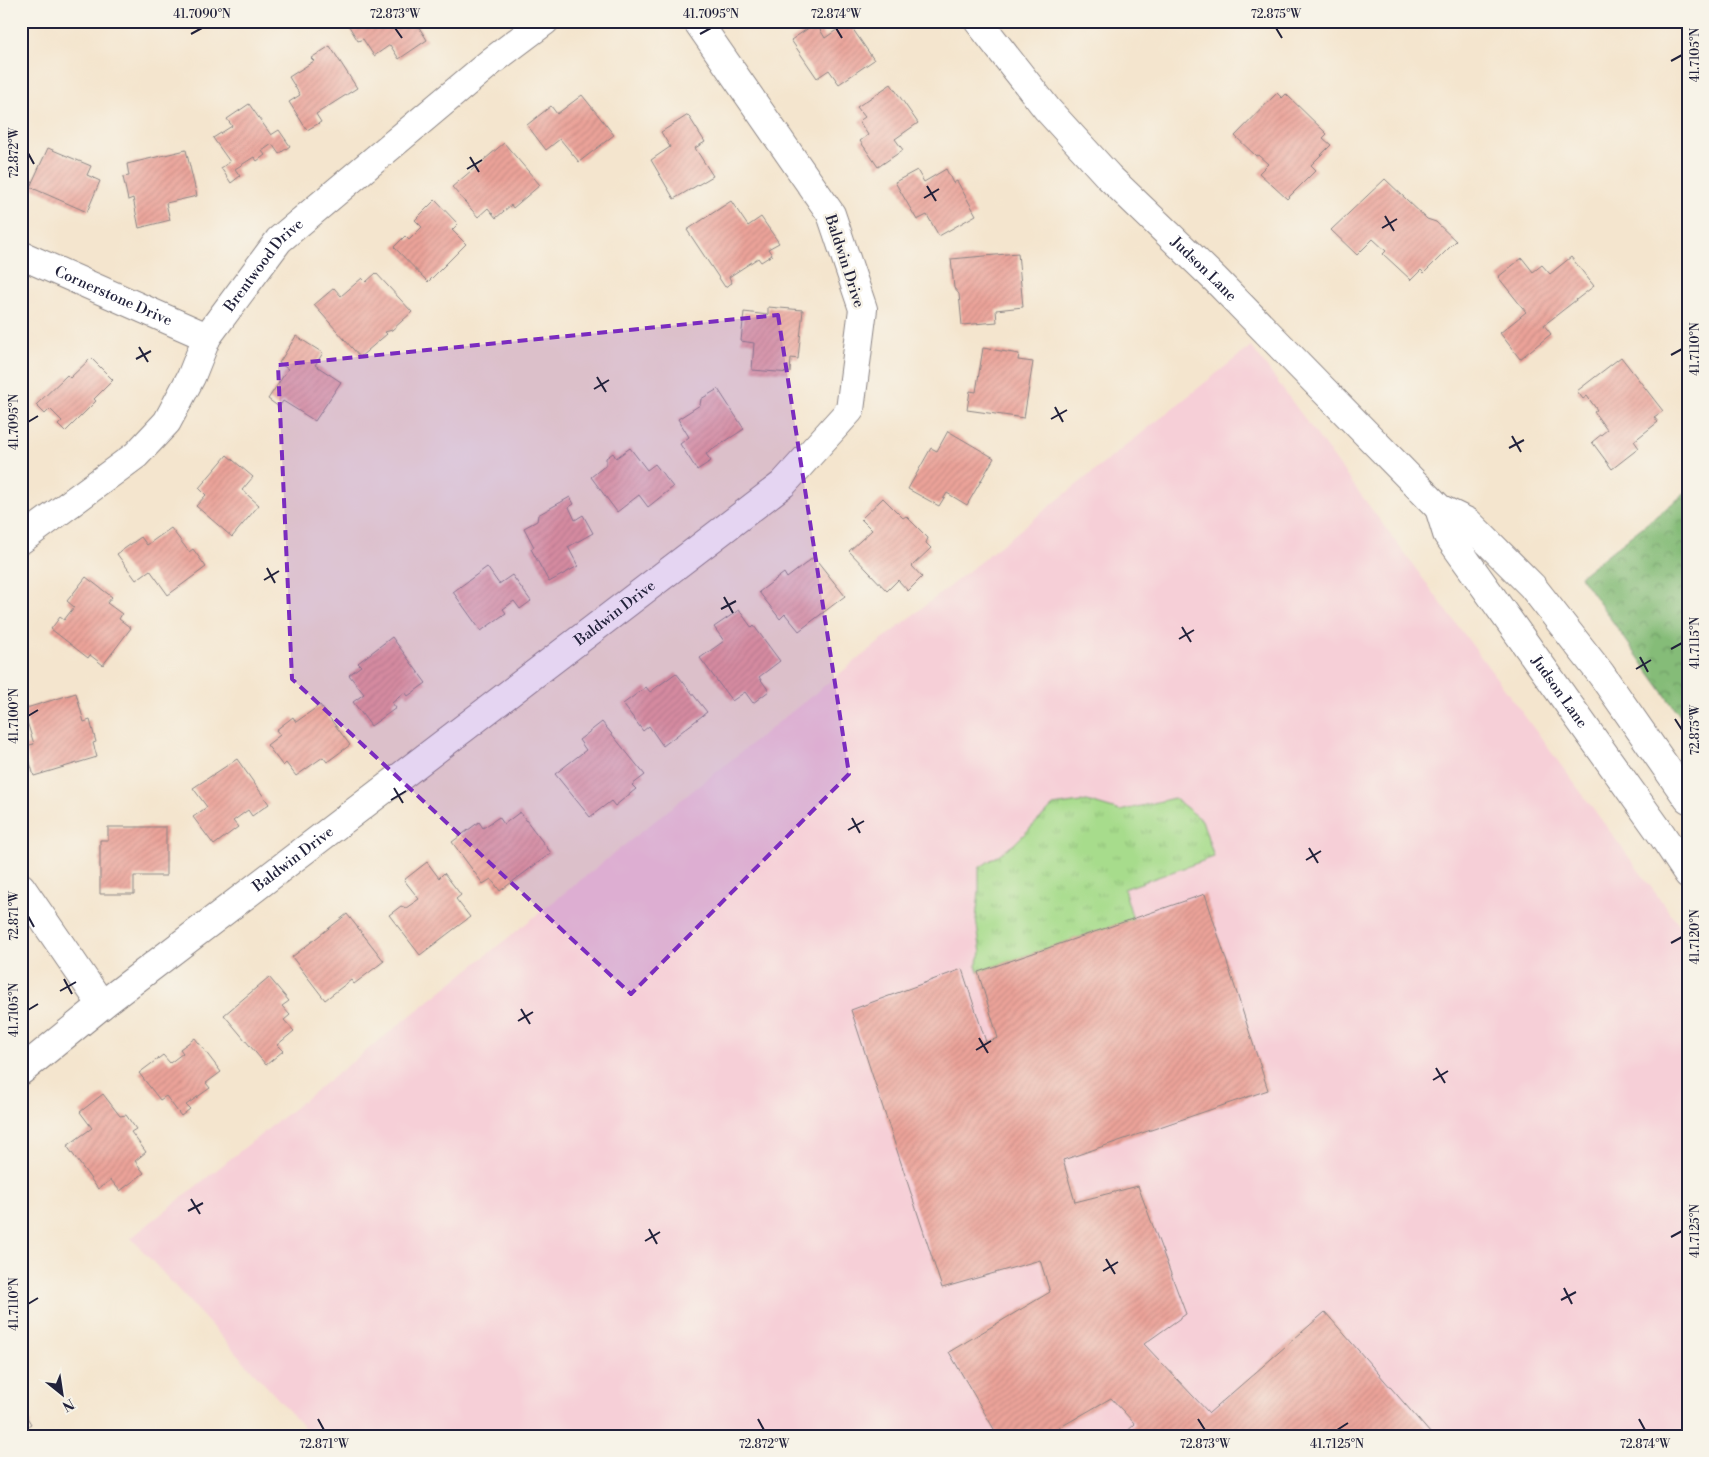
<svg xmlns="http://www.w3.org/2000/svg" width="1709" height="1457" viewBox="0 0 1709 1457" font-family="'Libre Bodoni',serif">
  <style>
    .built { fill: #f6cfd7 }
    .grass { fill: url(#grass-tufts); stroke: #647f64 }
    .forest { fill: url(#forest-crowns); stroke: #546f5a }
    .building { fill: url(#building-hatch) }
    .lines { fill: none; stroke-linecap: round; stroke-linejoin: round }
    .minor-casing { stroke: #8b8484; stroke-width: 30 }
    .minor { stroke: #fff; stroke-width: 28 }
    .marked { fill: #7b2cbf; fill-opacity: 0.2; stroke: #7b2cbf; stroke-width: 4; stroke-dasharray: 10 6; stroke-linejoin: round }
    .ticks { fill: none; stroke: #22223b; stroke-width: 2 }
    .labels { text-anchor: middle; stroke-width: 5; stroke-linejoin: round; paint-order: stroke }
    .street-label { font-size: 15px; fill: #22223b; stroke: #f7f3e8 }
    .neatline { fill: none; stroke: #22223b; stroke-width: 2 }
    .ticks-label { font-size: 12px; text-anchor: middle; fill: #22223b }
  </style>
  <defs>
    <pattern id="grass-tufts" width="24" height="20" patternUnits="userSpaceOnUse" patternTransform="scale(1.25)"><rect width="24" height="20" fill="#a7dc8c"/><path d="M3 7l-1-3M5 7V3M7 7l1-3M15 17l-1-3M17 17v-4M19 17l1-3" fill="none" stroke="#8fbc7a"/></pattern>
    <pattern id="forest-crowns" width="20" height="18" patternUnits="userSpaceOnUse" patternTransform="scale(1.25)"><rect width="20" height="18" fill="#85bc78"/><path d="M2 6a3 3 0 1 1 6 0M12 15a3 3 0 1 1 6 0" fill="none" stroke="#6c9864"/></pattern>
    <pattern id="building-hatch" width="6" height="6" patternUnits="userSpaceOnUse" patternTransform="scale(1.25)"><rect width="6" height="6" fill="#eba399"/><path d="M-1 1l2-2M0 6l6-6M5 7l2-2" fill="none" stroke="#c98c85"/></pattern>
  </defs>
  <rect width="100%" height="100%" fill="#f7f3e8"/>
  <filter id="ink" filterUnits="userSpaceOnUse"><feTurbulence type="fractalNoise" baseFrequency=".02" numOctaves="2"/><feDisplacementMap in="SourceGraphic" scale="10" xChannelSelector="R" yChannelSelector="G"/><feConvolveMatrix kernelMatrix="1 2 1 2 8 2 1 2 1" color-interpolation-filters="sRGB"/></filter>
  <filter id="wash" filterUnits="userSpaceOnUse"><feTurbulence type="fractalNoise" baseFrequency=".0096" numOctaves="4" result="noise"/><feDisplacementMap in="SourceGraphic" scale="20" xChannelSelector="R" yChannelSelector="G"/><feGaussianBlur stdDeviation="1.12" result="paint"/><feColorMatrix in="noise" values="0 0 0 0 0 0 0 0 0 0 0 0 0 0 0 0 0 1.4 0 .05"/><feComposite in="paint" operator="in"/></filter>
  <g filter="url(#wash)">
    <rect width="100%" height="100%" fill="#f4e5ce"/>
    <polygon class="built" points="1251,346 1688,937 1688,1436 312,1436 131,1238"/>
    <polygon class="grass" points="1174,798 1202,820 1214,857 1124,889 1133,919 978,972 976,966 981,953 976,919 979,892 979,868 1013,845 1053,806 1087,801 1120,811"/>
    <polygon class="forest" points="1688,491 1688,727 1580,576"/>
    <g id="blocks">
      <g class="building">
        <polygon points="350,21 415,21 427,40 399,59 390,45 374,56 363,39 358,41 347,23"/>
        <polygon points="848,22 874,60 839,84 829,70 817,78 791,40 816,23 825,38"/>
        <polygon points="330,46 357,88 316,114 321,122 307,130 289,102 300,95 289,77 314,61 311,58"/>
        <polygon points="891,84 918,123 895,139 903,150 878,167 860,141 868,135 859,121 865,117 857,107"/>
        <polygon points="1277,93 1282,98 1286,94 1327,134 1323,138 1331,145 1311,165 1316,170 1287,199 1259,173 1268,164 1258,155 1256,156 1235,136"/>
        <polygon points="582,95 614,135 579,162 560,139 546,150 527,125 551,106 557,114"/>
        <polygon points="249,104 271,135 279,130 290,146 279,154 272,144 262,151 265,155 257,161 254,157 235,169 240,176 231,183 221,168 230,162 213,138 232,126 227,119"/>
        <polygon points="688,115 705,142 695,148 713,176 674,199 651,160 670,147 661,132"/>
        <polygon points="504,143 540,185 513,208 511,205 496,218 488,208 478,217 452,187"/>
        <polygon points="48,148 91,166 87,175 100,181 87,212 30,187"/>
        <polygon points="186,150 197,196 166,203 170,220 139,228 133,198 128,200 123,177 129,176 127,164"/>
        <polygon points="946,169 953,183 957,181 976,215 939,236 927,215 917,220 895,182 917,170 924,182"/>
        <polygon points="1385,179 1427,219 1436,222 1456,241 1424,273 1421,270 1411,280 1383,254 1386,251 1373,239 1357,255 1331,230"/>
        <polygon points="435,200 458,224 452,230 466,244 428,282 394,247 405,236 409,240 422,227 415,220"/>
        <polygon points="731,201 748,226 761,217 779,243 768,249 772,255 761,262 758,258 729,277 732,283 725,287 687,230"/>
        <polygon points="1018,253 1023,307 996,310 997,322 962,325 959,294 954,288 951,259"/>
        <polygon points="1571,257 1594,286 1544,325 1551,334 1520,359 1500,333 1526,312 1498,277 1522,258 1533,272 1542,265 1550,274"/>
        <polygon points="376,273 412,312 392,330 385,332 387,334 360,357 314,305 334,288 341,296 362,278 366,282"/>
        <polygon points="768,307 803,310 798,359 791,358 790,373 752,370 754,343 741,341 744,312 768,315"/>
        <polygon points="296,336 323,353 315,365 341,382 315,421 283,401 279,407 268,399 288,369 279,363"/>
        <polygon points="983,348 1019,354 1018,360 1033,362 1024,418 967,410 970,391 976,392"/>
        <polygon points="1621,357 1663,411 1654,417 1658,422 1634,441 1639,448 1612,469 1592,442 1607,430 1594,412 1597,410 1587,396 1583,399 1577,391"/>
        <polygon points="91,358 113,380 94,399 96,401 65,432 58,425 62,421 50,409 45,414 36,405 67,375 70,378"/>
        <polygon points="718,389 744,429 706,454 711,461 697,470 680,444 689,437 678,419 700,405 701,399"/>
        <polygon points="948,431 994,458 967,505 947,493 939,506 908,489 931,448 937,451"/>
        <polygon points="630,448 647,470 655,464 673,487 648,507 639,495 617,512 591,477 606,465 606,458 613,453 616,458"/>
        <polygon points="227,455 253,477 242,490 259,505 232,537 196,506 206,495 199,488"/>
        <polygon points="570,497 574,504 569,507 575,520 583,515 593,533 568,547 578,566 549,582 531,549 534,547 524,528 537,521 538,515"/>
        <polygon points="883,498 903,518 906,516 928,538 926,543 931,548 912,566 922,577 908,591 898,580 887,591 849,551 872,530 861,519"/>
        <polygon points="171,528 189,552 193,549 206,567 168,595 150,570 136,580 117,554 141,537 147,545"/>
        <polygon points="814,557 845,596 799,631 785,614 780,619 759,592 784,573 787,578"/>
        <polygon points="487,567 499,584 512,575 531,601 520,609 514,601 503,609 506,613 481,631 453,592"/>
        <polygon points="86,577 112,597 107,603 122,614 119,619 131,628 103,665 90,655 88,658 51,629 60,617 64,620 74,607 67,601"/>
        <polygon points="739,610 752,628 754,626 780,661 759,677 769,691 753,703 745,692 732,701 700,658 724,641 714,627"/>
        <polygon points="392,637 426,683 408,696 405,692 392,703 396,708 371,726 353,702 364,694 349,675 361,666 358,663"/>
        <polygon points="676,673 707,712 663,746 649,726 643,731 623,704 646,687 650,692"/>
        <polygon points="76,693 84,722 90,720 96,742 93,743 97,757 34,776 25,746 34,744 23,709"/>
        <polygon points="320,705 350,745 327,762 323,757 296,776 286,763 283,766 267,745 280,735 276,730 293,717 296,722"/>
        <polygon points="602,722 645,775 632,785 636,789 615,806 611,801 590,817 555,774 586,750 579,740"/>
        <polygon points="237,759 269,804 252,816 248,810 233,821 238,827 214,845 193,817 207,807 193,788"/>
        <polygon points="520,812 551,853 500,891 491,879 483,884 452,842 479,822 483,828 499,817 504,824"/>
        <polygon points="108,827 166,827 166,876 134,876 134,894 100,894 100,840 108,840"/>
        <polygon points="427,862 439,878 444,873 461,895 456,899 470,917 420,955 389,915 401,906 406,908 419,899 404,880"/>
        <polygon points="1205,894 1268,1090 1063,1160 1075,1202 1138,1186 1186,1314 1144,1344 1209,1413 1325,1312 1431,1434 1430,1436 1122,1436 1135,1424 1111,1398 1045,1436 998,1436 949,1352 1050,1292 1040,1260 942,1288 851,1010 962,969 986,1042 998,1038 978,972"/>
        <polygon points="347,914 384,961 354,984 351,980 325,1000 292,957"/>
        <polygon points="269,977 289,1001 282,1006 290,1015 284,1020 294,1031 277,1045 283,1051 266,1065 224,1015"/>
        <polygon points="195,1038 221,1072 206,1083 210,1088 186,1105 190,1109 181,1116 166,1096 160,1100 139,1073 163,1055 170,1063 183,1053 180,1049"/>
        <polygon points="103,1094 120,1116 126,1115 136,1129 131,1132 146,1152 135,1161 144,1173 120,1191 111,1180 98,1189 67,1146 92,1128 80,1112"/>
        <polygon points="21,1407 31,1424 21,1430"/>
      </g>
    </g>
  </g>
  <g filter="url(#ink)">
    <use href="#blocks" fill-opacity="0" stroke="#8b8484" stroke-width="1"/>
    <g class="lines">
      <g class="minor-casing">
        <g id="minor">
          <path id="s1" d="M978,21L1047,109L1109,177L1214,278L1439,508L1468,522L1532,586L1601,674L1688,799"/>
          <path id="s2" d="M21,255L207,337"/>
          <path id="s3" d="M1439,508L1447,534L1662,835L1688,874"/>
          <path id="s4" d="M21,540L136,455L167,422L191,377L207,337L279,240L492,61L545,21"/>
          <polyline points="21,887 102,1005"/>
          <path id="s5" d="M21,1071L102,1005L783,484L850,410L863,309L831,214L697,21"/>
        </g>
      </g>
      <use href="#minor" class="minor"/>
    </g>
  </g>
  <path class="marked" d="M778,315L849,774L631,994L292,679L278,365Z"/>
  <path class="ticks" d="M395,28L402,38M836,28L842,38M1276,28L1282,38M191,34L202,28M700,34L711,28M1671,61L1682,55M28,153L34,164M470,157L479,172M467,169L482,160M927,186L936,201M924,198L939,189M1385,216L1394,231M1382,228L1397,219M139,347L148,362M1671,355L1682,349M136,359L151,351M597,377L606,392M594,389L609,380M1055,407L1063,422M1051,419L1067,410M28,422L38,416M1512,436L1521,452M1509,448L1524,440M267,568L275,583M264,580L279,571M724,597L733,613M721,609L736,601M1182,627L1191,642M1179,639L1194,630M1671,649L1682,643M1640,657L1648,672M1636,669L1651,660M28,716L38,710M1675,719L1682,730M394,788L403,803M391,800L406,791M852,818L860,833M848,830L864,821M1309,848L1318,863M1306,860L1321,851M28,916L34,927M1671,943L1682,937M64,979L72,994M60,991L76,982M521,1009L530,1024M28,1010L38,1004M518,1021L533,1012M979,1038L988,1053M976,1050L991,1041M1436,1068L1445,1083M1433,1080L1448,1071M191,1199L200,1214M188,1211L203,1203M649,1229L657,1244M1671,1237L1682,1231M645,1241L660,1232M1106,1259L1115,1274M1103,1271L1118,1262M1564,1288L1572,1304M1561,1300L1576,1292M28,1304L38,1298M318,1419L324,1430M758,1419L764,1430M1198,1419L1205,1430M1639,1419L1645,1430M1337,1430L1348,1423"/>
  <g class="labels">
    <g class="street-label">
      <text transform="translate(845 261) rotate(72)" y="5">Baldwin Drive</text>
      <text dy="5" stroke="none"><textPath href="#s4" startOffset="374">Brentwood Drive</textPath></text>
      <text dy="5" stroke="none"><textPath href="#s1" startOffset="336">Judson Lane</textPath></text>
      <text dy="5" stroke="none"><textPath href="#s2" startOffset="101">Cornerstone Drive</textPath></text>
      <text dy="5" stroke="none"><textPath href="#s5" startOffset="750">Baldwin Drive</textPath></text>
      <text dy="5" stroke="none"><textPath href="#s3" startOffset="221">Judson Lane</textPath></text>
      <text dy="5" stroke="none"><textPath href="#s5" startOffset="345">Baldwin Drive</textPath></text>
    </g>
  </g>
  <rect width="1709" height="1457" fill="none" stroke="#f7f3e8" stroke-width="55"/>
  <g transform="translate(62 1394) rotate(150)" stroke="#f7f3e8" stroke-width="4" paint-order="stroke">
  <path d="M0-4L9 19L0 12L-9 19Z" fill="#22223b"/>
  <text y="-8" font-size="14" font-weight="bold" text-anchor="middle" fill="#22223b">N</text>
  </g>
  <rect x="28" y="28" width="1654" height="1402" class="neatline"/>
  <g class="ticks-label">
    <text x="202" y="18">41.7090°N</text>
    <text x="395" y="18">72.873°W</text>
    <text x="711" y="18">41.7095°N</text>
    <text x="836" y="18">72.874°W</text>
    <text x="1276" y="18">72.875°W</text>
    <text transform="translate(1695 55) rotate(-90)" y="4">41.7105°N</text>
    <text transform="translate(14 153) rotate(-90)" y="4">72.872°W</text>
    <text transform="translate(1695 349) rotate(-90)" y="4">41.7110°N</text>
    <text transform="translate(14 422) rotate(-90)" y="4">41.7095°N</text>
    <text transform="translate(1695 643) rotate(-90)" y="4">41.7115°N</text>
    <text transform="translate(14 716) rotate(-90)" y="4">41.7100°N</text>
    <text transform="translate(1695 730) rotate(-90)" y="4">72.875°W</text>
    <text transform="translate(14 916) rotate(-90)" y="4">72.871°W</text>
    <text transform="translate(1695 937) rotate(-90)" y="4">41.7120°N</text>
    <text transform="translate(14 1010) rotate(-90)" y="4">41.7105°N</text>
    <text transform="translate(1695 1231) rotate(-90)" y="4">41.7125°N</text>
    <text transform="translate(14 1304) rotate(-90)" y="4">41.7110°N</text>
    <text x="324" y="1448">72.871°W</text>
    <text x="764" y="1448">72.872°W</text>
    <text x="1205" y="1448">72.873°W</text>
    <text x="1337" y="1448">41.7125°N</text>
    <text x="1645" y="1448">72.874°W</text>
  </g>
</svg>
